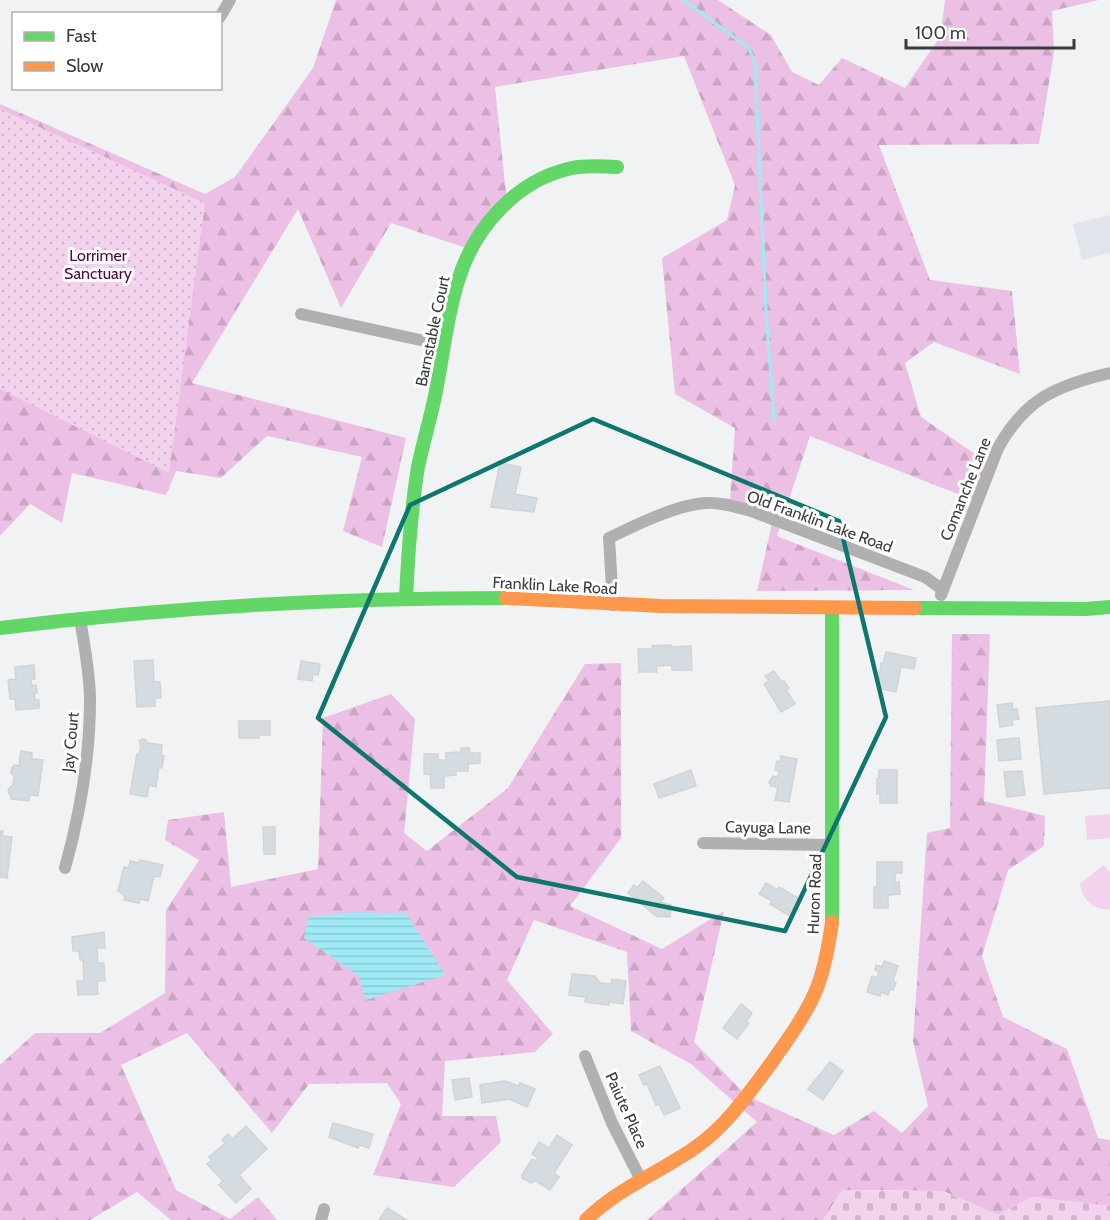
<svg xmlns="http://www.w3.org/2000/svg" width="1110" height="1220" viewBox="0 0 1110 1220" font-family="Cabin,sans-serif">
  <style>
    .built { fill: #e2e4eb }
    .forest { fill: url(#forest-firs) }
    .cemetery { fill: url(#cemetery-stones) }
    .park { fill: url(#park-dots) }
    .pitch { fill: #f2d2ec }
    .water { fill: url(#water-rules) }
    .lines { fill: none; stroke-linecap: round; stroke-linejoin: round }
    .stream { stroke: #a0eaf6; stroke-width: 3 }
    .building { fill: #d5dce1; stroke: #d2d3d5; stroke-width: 1.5 }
    .street { stroke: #b0b0b0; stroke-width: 12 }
    .fast { stroke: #63d668; stroke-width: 14 }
    .slow { stroke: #ff974d; stroke-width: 14 }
    .marked { fill: none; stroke: #0f766e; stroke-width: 4.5; stroke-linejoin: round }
    .labels { text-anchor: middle; stroke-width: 6; stroke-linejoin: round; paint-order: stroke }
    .park-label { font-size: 16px; fill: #4e0644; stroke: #fff }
    .street-label { font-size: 16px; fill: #3a3b3c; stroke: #fff }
  </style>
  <defs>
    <pattern id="forest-firs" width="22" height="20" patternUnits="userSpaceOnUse" patternTransform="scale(1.5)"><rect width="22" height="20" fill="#ecc0e4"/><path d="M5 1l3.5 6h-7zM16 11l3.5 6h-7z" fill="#cba6c4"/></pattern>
    <pattern id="cemetery-stones" width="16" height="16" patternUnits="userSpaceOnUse" patternTransform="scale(1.5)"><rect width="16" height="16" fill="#f2d2ec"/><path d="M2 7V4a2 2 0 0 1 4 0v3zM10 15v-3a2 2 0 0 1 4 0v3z" fill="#d0b5cb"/></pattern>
    <pattern id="park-dots" width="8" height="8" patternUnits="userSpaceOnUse" patternTransform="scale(1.5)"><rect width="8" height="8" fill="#f2d2ec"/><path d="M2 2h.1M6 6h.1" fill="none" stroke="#d0b5cb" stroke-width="1.8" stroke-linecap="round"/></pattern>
    <pattern id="water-rules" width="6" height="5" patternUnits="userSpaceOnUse" patternTransform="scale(1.5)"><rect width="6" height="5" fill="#a0eaf6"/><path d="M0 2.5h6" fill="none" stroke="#8bcad4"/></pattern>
  </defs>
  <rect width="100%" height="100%" fill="#f1f2f4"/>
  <polygon class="built" points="1110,215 1110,253 1082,260 1073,224"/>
  <g class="forest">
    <polygon points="336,0 718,0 771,35 792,72 819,85 842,58 905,88 940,37 945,0 1099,0 1052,11 1054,52 1039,144 879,145 930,280 1012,291 1020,374 934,342 905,363 921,417 994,467 978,502 810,436 777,536 914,590 757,591 774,514 730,500 735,428 675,394 662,258 727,220 735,185 684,56 495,87 507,203 466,248 391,223 341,308 298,209 192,383 406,438 382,547 343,531 362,457 267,436 221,478 176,471 166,495 72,473 62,523 30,504 0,536 0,104 205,194 235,177 313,68"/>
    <polygon points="952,634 990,634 984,801 1045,816 1044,846 1008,870 982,956 1003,1017 1067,1049 1098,1138 1110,1140 1110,1206 1032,1197 998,1215 943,1191 843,1190 823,1220 647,1220 757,1122 691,1064 631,1031 627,952 534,920 507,980 553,1034 535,1052 445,1061 442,1116 496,1116 501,1142 454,1187 373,1175 401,1104 387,1083 309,1084 272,1133 187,1033 121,1065 176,1190 230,1219 258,1197 277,1220 171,1220 137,1192 90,1220 0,1220 0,1065 35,1033 100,1033 165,993 166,910 199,860 165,840 168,820 224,812 231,887 318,869 323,718 391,694 415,719 404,833 427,851 508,788 585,664 621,663 621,838 570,906 662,949 724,911 694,1042 747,1096 834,1135 874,1111 902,1133 928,1106 913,1041 927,833 950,828"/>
  </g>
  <polygon class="cemetery" points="842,1190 943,1191 998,1215 1032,1197 1110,1206 1110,1220 823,1220"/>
  <polygon class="park" points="0,109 205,203 169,473 0,389"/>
  <g class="pitch">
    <polygon points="1110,814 1110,838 1087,840 1085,816"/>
    <path d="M1103,865L1110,872V909C1095,911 1082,900 1080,884Z"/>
  </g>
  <polygon class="water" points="357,912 389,914 406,913 445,975 366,1000 358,975 304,938 309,915 328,915"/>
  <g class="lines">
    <polyline class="stream" points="683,0 749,48 755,64 766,311 774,421"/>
  </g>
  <g class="building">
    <polygon points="500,463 521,467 515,494 537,498 534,512 491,507"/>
    <polygon points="671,645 671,647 691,646 692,670 672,670 672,665 656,666 657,672 639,672 638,649 653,649 652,646"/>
    <polygon points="886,652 916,658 914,669 901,667 896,692 878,688 881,663 883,664"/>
    <polygon points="153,660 154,682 160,682 161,698 155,698 155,706 137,707 134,661"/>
    <polygon points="301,661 320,664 318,675 313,674 312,681 298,679"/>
    <polygon points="34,665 35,679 31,679 32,686 36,685 37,693 34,693 35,700 39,700 39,708 16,710 15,699 10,699 8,680 16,679 15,667"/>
    <polygon points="774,671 782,682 784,681 789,688 786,690 795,704 781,712 764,684 769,681 765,676"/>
    <polygon points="1110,701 1110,788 1044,794 1036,708"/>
    <polygon points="1012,703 1013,710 1017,709 1019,719 1012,720 1013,725 1000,727 997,705"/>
    <polygon points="239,721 270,721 270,735 259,735 259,738 239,738"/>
    <polygon points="1019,738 1021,759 999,761 997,740"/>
    <polygon points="142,739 146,740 148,743 162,745 161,755 164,756 162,768 159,767 156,787 149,785 147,797 130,794 137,754 139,754 141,747 139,741"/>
    <polygon points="461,748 469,748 470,753 480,753 480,763 468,764 468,771 456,771 456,775 444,776 444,788 431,788 430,774 424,774 424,754 438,754 438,760 446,760 446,753 461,752"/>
    <polygon points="21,751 32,753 32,759 43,760 38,796 30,795 29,801 11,799 11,796 8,792 9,788 13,785 14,776 11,773 12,767 14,765 19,766"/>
    <polygon points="781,756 797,759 789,802 775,800 778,787 771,786 769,782 773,776 778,777 779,771 775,770 777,761 780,762"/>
    <polygon points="691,770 696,786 659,798 654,784"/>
    <polygon points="879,770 897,770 897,803 880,803 880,794 877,794 877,778 879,778"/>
    <polygon points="1022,771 1025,795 1007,797 1004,772"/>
    <polygon points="263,827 275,827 275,854 264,854"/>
    <polygon points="0,831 3,831 2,836 12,837 7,878 0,877"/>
    <polygon points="140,860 163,865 160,877 154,876 148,901 140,899 139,903 124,900 125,896 118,891 124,867 129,868 130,861 139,863"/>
    <polygon points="877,862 902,862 902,873 895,873 895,883 899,882 900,894 888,895 888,908 874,908 874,887 877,887"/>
    <polygon points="643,881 664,898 660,902 671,905 670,917 656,916 628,893 634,885 637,888"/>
    <polygon points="766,883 778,890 779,887 800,899 790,916 770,904 772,901 759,894"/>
    <polygon points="104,932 105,948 97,948 98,963 104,963 105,981 97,981 98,994 78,995 77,981 84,981 83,960 80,960 79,951 73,951 72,937"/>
    <polygon points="884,961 898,966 893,981 896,983 893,990 890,989 888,995 881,992 880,996 867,992 872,976 877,978 879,972 875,970 876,965 882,967"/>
    <polygon points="572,974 595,976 600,983 611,984 612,979 626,981 623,1004 609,1002 609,1005 585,1002 586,997 569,995"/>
    <polygon points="741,1004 752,1013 746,1022 749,1023 737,1039 723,1028"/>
    <polygon points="830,1062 843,1071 823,1100 808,1089"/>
    <polygon points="660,1066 680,1108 664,1115 659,1104 656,1105 647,1084 644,1085 639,1075"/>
    <polygon points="469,1078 472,1097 455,1100 452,1080"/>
    <polygon points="505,1081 518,1086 520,1083 535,1089 527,1107 509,1099 482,1103 480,1085"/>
    <polygon points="333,1123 373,1134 369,1148 359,1145 358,1148 329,1137"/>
    <polygon points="246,1126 267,1149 239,1175 251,1189 236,1203 219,1185 223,1181 207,1164 212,1160 209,1157 225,1143 222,1140 228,1134 232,1139"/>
    <polygon points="557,1135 572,1145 554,1173 559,1177 550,1190 536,1181 531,1183 522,1178 522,1175 532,1159 536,1161 538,1158 532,1154 539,1142 549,1148"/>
    <polygon points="387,1208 407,1220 379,1220"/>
  </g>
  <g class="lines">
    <g class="street">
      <polyline points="220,17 230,0"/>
      <polyline points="301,314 443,345"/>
      <path d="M941,595L998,448C1025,399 1057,385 1110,373"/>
      <path d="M613,605L609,538C636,525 676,505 705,503C721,502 736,507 751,511L925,577L943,590"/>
      <polyline points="703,843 832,845"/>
      <path d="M65,868C80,814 90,757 90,700C90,673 84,645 80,618"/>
      <polyline points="585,1056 612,1123 640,1178"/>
      <polyline points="321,1220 324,1209"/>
    </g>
    <g class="fast">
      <path d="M406,598C408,554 411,510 418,467C423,443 430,420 435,396C443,358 446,318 458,281C474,228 516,180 572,168C586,165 602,166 617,167"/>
      <polyline points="832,608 832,922"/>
      <polyline points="915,608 1086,609 1110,607"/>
      <path d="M0,628C168,607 337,598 506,598"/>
    </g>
    <g class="slow">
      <polyline points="506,598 661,606 915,608"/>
      <path d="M586,1220C618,1188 659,1173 696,1147C727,1125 749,1093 772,1062C788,1039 806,1015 817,988C825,967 829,944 832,922"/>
    </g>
  </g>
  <path class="marked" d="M593,419L839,521L886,717L785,931L517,877L318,718L410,505Z"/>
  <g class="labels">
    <g class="park-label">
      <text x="98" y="261">Lorrimer<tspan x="98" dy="18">Sanctuary</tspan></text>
    </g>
    <g class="street-label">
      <text transform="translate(432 331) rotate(-78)" y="6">Barnstable Court</text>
      <text transform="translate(965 489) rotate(-68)" y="6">Comanche Lane</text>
      <text transform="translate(820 521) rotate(20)" y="6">Old Franklin Lake Road</text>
      <text transform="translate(555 585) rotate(3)" y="6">Franklin Lake Road</text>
      <text transform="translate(70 742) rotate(-85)" y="6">Jay Court</text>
      <text transform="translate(768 827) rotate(1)" y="6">Cayuga Lane</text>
      <text transform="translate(814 894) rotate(-88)" y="6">Huron Road</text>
      <text transform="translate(627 1110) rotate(66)" y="6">Paiute Place</text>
    </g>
  </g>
  <rect x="12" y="12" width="210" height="78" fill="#ffffff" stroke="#b0b1b1" stroke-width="1.5"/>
  <rect x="24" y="32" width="30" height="9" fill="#63d668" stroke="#b0b1b1" stroke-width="1.5"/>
  <text x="66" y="42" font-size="18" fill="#3a3b3c">Fast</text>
  <rect x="24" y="62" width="30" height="9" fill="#ff974d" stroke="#b0b1b1" stroke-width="1.5"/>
  <text x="66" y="72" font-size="18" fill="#3a3b3c">Slow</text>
  <path d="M906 39v9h168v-9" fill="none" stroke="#3a3b3c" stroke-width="3"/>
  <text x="915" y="39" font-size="18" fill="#3a3b3c" stroke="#ffffff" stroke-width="4.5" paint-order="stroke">100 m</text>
</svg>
